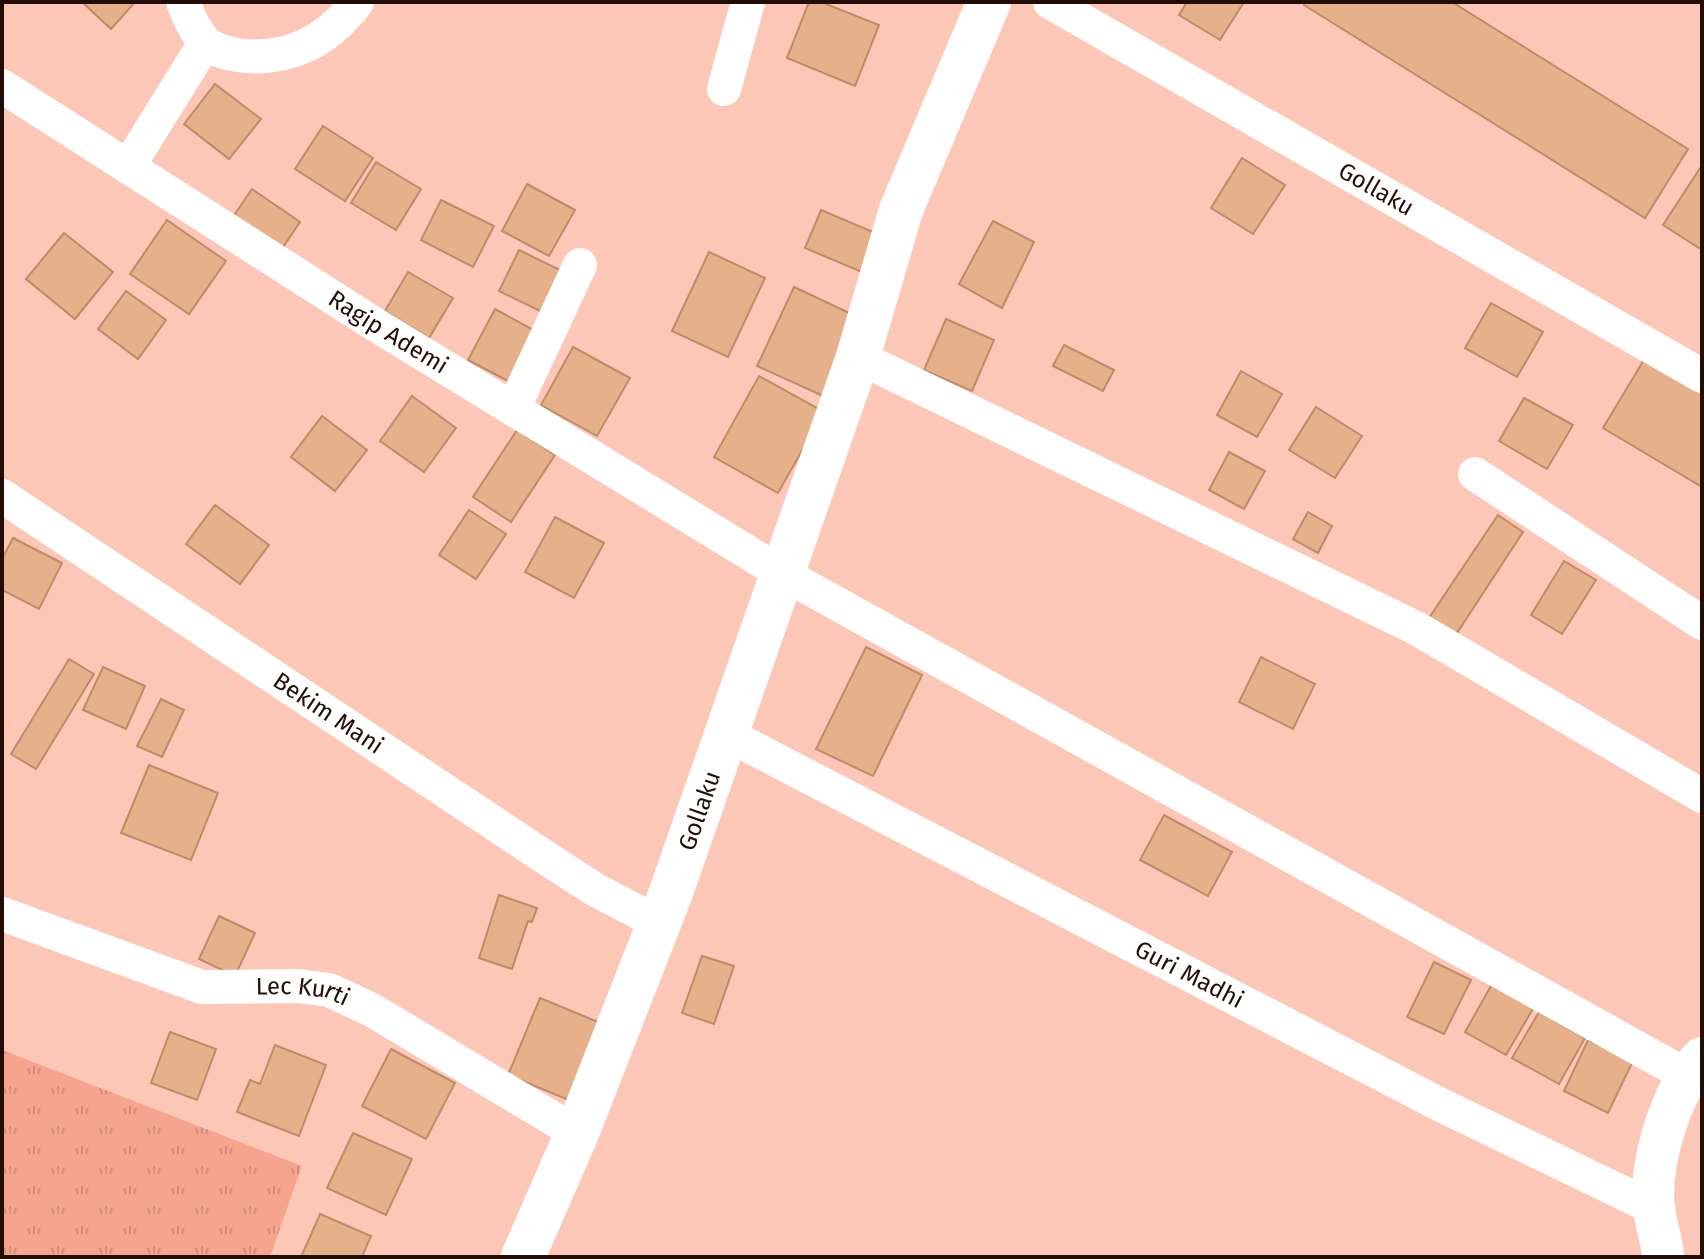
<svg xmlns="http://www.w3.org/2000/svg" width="1704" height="1259" viewBox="0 0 1704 1259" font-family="'Fira Sans',sans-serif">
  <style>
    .grass { fill: url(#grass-tufts) }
    .building { fill: #e6b08b; stroke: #be8b66; stroke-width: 2 }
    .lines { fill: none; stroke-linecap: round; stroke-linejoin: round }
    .minor { stroke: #fff; stroke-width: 34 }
    .tertiary { stroke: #fff; stroke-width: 42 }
    .primary { stroke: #fff; stroke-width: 44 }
    .labels { text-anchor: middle; stroke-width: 6; stroke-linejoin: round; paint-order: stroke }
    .street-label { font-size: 24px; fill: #230d07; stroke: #f7dcd4 }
  </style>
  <defs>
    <pattern id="grass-tufts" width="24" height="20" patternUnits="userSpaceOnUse" patternTransform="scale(2)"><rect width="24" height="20" fill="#f6a48d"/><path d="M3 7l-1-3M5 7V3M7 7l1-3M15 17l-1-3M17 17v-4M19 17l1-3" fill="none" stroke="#d38c78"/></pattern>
  </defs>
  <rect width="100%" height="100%" fill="#fdc7b8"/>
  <polygon class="grass" points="2,1050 302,1166 270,1257 2,1257"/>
  <g class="building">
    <polygon points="82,2 135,2 111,29"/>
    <polygon points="809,2 821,2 879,25 855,86 787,58"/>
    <polygon points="1187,2 1244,2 1220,40 1179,15"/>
    <polygon points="1306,2 1452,2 1688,149 1645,218 1304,5"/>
    <polygon points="215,84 261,119 229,159 184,124"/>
    <polygon points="323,126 373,158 345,201 295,169"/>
    <polygon points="1242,158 1285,185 1253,234 1211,208"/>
    <polygon points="376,162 421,189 396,230 351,203"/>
    <polygon points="1702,165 1702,250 1663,225"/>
    <polygon points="527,184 575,210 549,256 502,231"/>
    <polygon points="252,189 300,222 279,253 231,220"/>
    <polygon points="441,200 494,226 473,267 421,240"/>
    <polygon points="821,210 880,235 864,273 805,248"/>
    <polygon points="167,220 226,261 189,314 130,274"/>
    <polygon points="993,221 1034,242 1002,308 959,284"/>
    <polygon points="64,233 113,272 75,319 26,279"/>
    <polygon points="519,250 564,272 544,313 499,291"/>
    <polygon points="709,252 765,278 728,357 672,331"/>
    <polygon points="408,272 453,298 429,338 385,311"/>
    <polygon points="794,287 860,318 823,396 757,366"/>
    <polygon points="126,291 166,320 138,359 98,329"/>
    <polygon points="1491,303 1543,332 1517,377 1465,348"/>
    <polygon points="495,309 537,332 510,382 468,360"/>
    <polygon points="946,319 994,340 972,391 924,370"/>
    <polygon points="1064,345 1114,370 1103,391 1053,366"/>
    <polygon points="573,347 630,378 597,436 541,405"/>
    <polygon points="1645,358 1702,391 1702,487 1603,428"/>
    <polygon points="1241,371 1282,394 1257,437 1217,415"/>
    <polygon points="759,376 824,412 778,493 714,457"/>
    <polygon points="412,396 456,428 424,472 380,441"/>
    <polygon points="1524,398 1573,425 1547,469 1499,441"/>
    <polygon points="1316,407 1362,436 1335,478 1289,450"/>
    <polygon points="322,416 367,450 335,491 291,457"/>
    <polygon points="517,430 555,455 511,522 473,497"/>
    <polygon points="1229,452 1265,471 1244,509 1209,490"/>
    <polygon points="215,505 269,545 240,584 186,544"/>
    <polygon points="469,510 506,534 476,579 439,555"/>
    <polygon points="1308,512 1332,526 1318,553 1293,539"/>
    <polygon points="1498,515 1523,532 1455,636 1429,618"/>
    <polygon points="555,517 604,543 574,598 525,572"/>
    <polygon points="13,538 62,563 39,609 2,590 2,559"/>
    <polygon points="1564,561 1596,580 1562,634 1531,615"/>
    <polygon points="866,647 922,675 873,776 816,749"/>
    <polygon points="1261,657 1315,684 1293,729 1239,702"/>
    <polygon points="69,659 94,674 36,769 11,754"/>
    <polygon points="103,667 145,686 126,729 83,710"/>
    <polygon points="161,699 184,710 162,757 137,746"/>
    <polygon points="149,765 218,793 191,860 121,833"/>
    <polygon points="1164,815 1232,852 1208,896 1140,860"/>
    <polygon points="499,895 537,908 532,922 528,921 512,969 479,958"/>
    <polygon points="219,916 255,933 235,976 199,959"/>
    <polygon points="702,956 734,966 714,1024 682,1013"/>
    <polygon points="1434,962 1471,980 1444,1034 1407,1017"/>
    <polygon points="1492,984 1534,1007 1506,1055 1465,1032"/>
    <polygon points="540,998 603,1024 571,1101 508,1075"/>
    <polygon points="1539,1012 1585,1038 1559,1084 1512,1058"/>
    <polygon points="170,1032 216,1049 197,1100 151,1083"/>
    <polygon points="1588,1040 1633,1061 1608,1113 1564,1091"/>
    <polygon points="275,1045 326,1065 299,1136 237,1112 250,1080 260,1084"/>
    <polygon points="391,1049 455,1083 426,1139 362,1106"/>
    <polygon points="353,1133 412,1159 386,1215 327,1188"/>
    <polygon points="320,1214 371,1236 362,1257 301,1257"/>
  </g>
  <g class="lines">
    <g class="minor">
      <path d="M183,2C188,15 194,30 204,41C211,49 226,53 237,55C287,62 327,42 357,2"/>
      <path id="s1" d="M1050,2L1702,376"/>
      <path id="s2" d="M2,86L371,322L780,572L1686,1075"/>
      <polyline points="724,89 748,2"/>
      <polyline points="128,167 205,43"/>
      <polyline points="858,357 1416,628 1702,796"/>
      <polyline points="513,409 580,265"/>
      <polyline points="1475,474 1702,623"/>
      <path id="s3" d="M2,496L534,850L594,889L657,922"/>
      <path id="s4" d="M726,734L1441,1105L1654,1208"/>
      <path id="s5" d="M2,914L202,987L298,986L329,990L372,1010L577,1133"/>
    </g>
    <path class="tertiary" d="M1663,1257C1662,1240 1656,1225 1654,1208C1649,1164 1671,1090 1702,1058"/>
    <path class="primary" id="s6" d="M523,1257L577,1133L670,895L858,357L901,210L989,2"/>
  </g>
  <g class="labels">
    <g class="street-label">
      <text dy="8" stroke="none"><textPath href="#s1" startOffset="376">Gollaku</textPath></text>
      <text dy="8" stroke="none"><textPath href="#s2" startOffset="458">Ragip Ademi</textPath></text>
      <text dy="8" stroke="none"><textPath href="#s3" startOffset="392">Bekim Mani</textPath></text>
      <text dy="8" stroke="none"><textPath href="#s6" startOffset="480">Gollaku</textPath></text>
      <text dy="8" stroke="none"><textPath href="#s4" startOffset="522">Guri Madhi</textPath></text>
      <text dy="8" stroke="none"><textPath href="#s5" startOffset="314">Lec Kurti</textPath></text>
    </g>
  </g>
  <rect width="1704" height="1259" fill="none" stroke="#230d07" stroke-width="8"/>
</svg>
